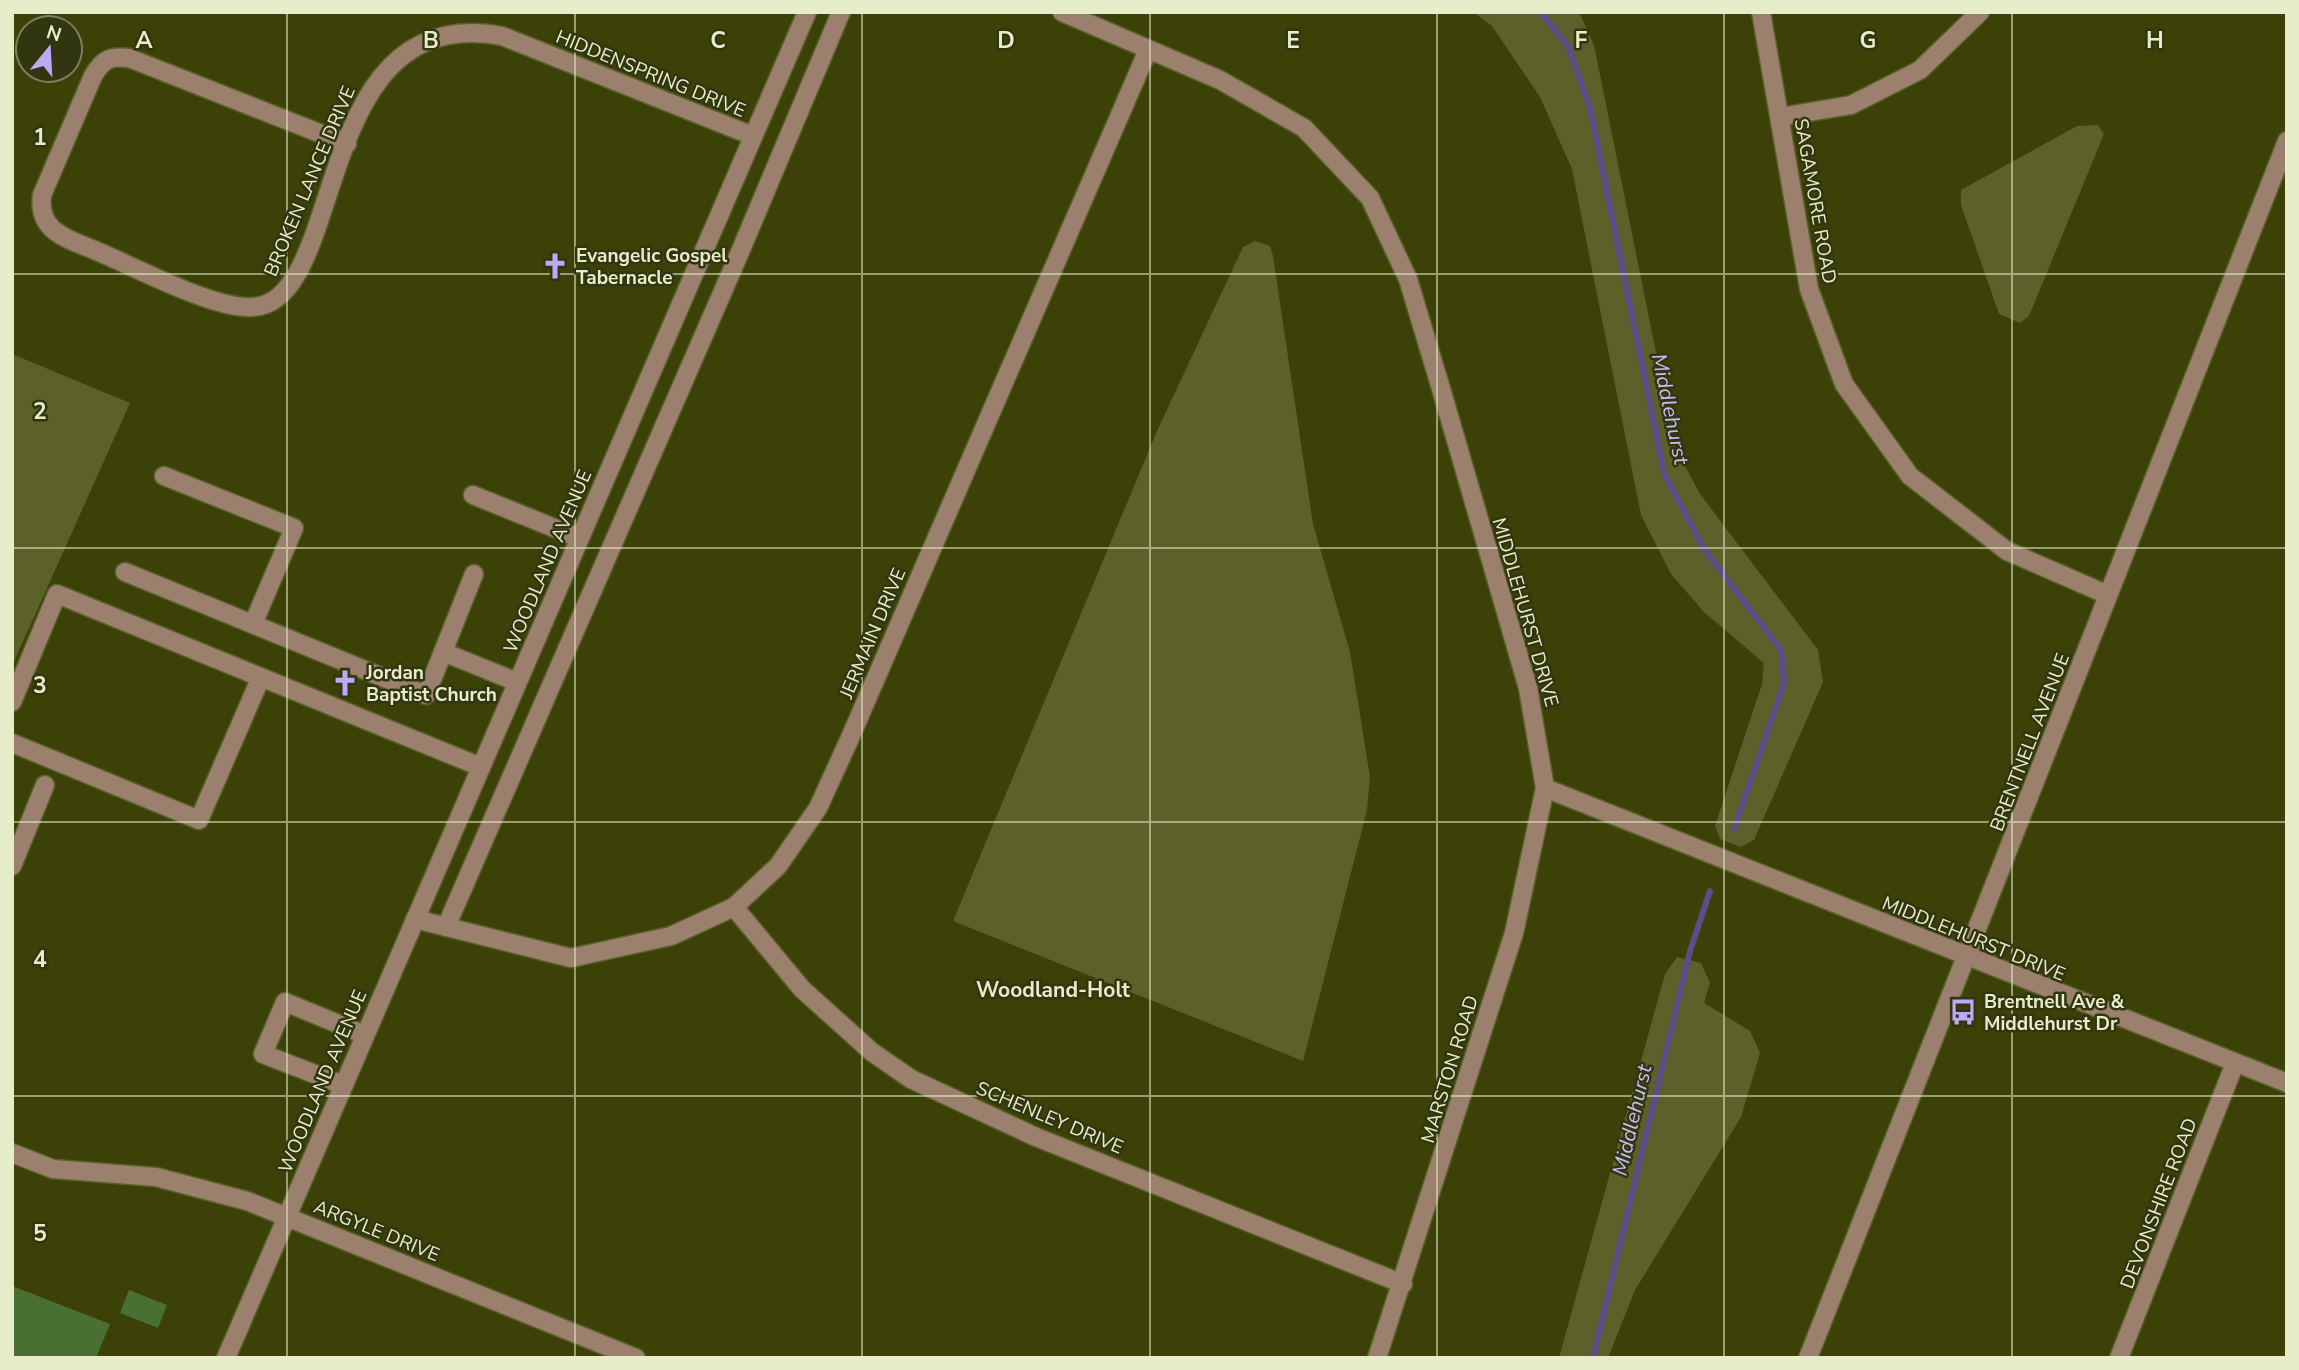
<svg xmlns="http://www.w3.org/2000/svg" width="2299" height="1370" viewBox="0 0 2299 1370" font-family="'Nunito Sans',sans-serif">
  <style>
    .green { fill: #5b6129 }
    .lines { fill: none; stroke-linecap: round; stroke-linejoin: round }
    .stream { stroke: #5c4c8a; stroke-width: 6 }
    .building { fill: #4a6f32 }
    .minor-casing { stroke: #5b602a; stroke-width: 21 }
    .minor { stroke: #9b806e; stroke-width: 18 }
    .grid { fill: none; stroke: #e8edc9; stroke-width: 2; stroke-opacity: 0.55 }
    .labels { text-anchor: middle; stroke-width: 5; stroke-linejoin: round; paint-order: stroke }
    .street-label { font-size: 19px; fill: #e8edc9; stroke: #323610 }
    .poi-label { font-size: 19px; font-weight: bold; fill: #e8edc9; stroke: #323610; text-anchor: start }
    .water-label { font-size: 21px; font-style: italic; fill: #c9bdf4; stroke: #323610 }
    .neighbourhood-label { font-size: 21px; font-weight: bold; fill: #e8edc9; stroke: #323610 }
    .grid-label { font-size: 23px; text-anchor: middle; font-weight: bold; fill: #e8edc9; stroke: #323610; stroke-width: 5; stroke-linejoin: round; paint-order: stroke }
  </style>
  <rect width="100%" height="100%" fill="#3c4107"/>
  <g class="green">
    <polygon points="1473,12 1579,12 1594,45 1675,447 1700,494 1818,650 1823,682 1754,840 1741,847 1720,839 1715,826 1762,684 1764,663 1704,612 1671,574 1641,515 1572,169 1540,97 1492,26"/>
    <polygon points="2098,125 2104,134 2029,316 2020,323 1999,314 1961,205 1961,190 2077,126"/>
    <polygon points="1255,241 1270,246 1273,256 1313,524 1350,652 1370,777 1367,810 1303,1061 953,921 1157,431 1243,247"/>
    <polygon points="12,354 130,403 12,666"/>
    <polygon points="1677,957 1701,963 1710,983 1704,1003 1750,1031 1760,1053 1741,1117 1635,1290 1608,1358 1559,1358 1665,974"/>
  </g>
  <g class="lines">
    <g class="stream">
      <polyline points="1540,12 1568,46 1590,108 1664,473 1704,549 1781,650 1784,683 1734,830"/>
      <polyline points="1593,1358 1690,951 1710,891"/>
    </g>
  </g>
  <g class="building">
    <polygon points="12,1286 110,1324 96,1358 12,1358"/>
    <polygon points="129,1290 167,1305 158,1328 120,1313"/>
  </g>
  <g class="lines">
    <g class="minor-casing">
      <g id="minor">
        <polyline points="1062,12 1220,80 1304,128 1370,198 1408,279 1442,392 1528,688 1545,788 2287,1083"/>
        <polyline points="1761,12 1809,289 1844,384 1910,476 2007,551 2108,595"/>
        <polyline points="1780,117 1851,105 1920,70 1980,12"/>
        <path d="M347,144L129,58C110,56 103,59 93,76L42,195C37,233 69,239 99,252C137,268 215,310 253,307C349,302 308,0 502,36L753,136"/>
        <polyline points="164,476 294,528 253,624"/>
        <polyline points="473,495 579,538"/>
        <polyline points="125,572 426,695 443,652 517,682"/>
        <polyline points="443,652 474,574"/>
        <polyline points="12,702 57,594 481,767"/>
        <polyline points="12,743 199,820 261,677"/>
        <polyline points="12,866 45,785"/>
        <polyline points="734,907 802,989 872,1052 911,1079 1036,1137 1403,1284"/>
        <polyline points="415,919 571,958 671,936 734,907 778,866 818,808 850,738 1148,50"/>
        <polyline points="446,927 740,252 841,12"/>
        <polyline points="343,1085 263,1054 285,1002 365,1035"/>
        <polyline points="12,1153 53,1169 156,1177 247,1201 636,1358"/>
        <polyline points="226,1358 807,12"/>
        <polyline points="1377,1358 1514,933 1545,788"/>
        <polyline points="1808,1358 2287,141"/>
        <polyline points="2119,1358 2235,1063"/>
      </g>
    </g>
    <use href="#minor" class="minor"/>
  </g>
  <path class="grid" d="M287,12V1358M575,12V1358M862,12V1358M1150,12V1358M1437,12V1358M1724,12V1358M2012,12V1358M12,274H2287M12,548H2287M12,822H2287M12,1096H2287"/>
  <defs>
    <g id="church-bare" transform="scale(2.1)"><path d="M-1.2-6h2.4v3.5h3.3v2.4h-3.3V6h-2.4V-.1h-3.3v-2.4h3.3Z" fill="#bcaaf6" stroke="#323610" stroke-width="2.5" paint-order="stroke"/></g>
    <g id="bus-bare" transform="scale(2.1)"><path d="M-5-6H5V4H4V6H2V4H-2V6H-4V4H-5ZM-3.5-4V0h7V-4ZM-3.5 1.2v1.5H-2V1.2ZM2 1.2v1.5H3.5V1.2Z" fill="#bcaaf6" stroke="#323610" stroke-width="2.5" paint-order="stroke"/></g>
  </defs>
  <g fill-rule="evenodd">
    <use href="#church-bare" x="555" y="266"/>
    <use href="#church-bare" x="345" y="683"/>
    <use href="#bus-bare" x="1963" y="1012"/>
  </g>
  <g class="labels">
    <g class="street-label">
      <text transform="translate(651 73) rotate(22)" y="7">HIDDENSPRING DRIVE</text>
      <text transform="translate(309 181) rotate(-67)" y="7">BROKEN LANCE DRIVE</text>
      <text transform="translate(1816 201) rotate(80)" y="7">SAGAMORE ROAD</text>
      <text transform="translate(547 561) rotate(-67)" y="7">WOODLAND AVENUE</text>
      <text transform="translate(1526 612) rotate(74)" y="7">MIDDLEHURST DRIVE</text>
      <text transform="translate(872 633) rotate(-67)" y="7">JERMAIN DRIVE</text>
      <text transform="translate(2029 742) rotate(-69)" y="7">BRENTNELL AVENUE</text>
      <text transform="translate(1974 938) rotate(22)" y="7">MIDDLEHURST DRIVE</text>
      <text transform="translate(1449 1069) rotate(-73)" y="7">MARSTON ROAD</text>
      <text transform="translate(322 1081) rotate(-67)" y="7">WOODLAND AVENUE</text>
      <text transform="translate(1050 1117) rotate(23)" y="7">SCHENLEY DRIVE</text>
      <text transform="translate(2158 1203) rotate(-69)" y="7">DEVONSHIRE ROAD</text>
      <text transform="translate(377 1230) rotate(22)" y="7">ARGYLE DRIVE</text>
    </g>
    <g class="poi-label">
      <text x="576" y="262">Evangelic Gospel<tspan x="576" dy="22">Tabernacle</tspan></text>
      <text x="366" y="679">Jordan<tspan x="366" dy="22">Baptist Church</tspan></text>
      <text x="1984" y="1008">Brentnell Ave &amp;<tspan x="1984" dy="22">Middlehurst Dr</tspan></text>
    </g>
    <g class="water-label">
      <text transform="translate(1670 409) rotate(78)" y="7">Middlehurst</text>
      <text transform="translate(1632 1120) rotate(-77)" y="7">Middlehurst</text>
    </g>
    <g class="neighbourhood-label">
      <text x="1053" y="997">Woodland-Holt</text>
    </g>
  </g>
  <g class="grid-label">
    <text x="144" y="48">A</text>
    <text x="431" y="48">B</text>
    <text x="718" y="48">C</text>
    <text x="1006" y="48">D</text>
    <text x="1293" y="48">E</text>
    <text x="1581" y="48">F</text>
    <text x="1868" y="48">G</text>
    <text x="2155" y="48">H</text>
    <text x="40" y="145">1</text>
    <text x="40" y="419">2</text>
    <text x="40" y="693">3</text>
    <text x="40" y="967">4</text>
    <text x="40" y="1241">5</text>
  </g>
  <rect width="2299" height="1370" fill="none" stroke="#e8edc9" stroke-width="28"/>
  <g transform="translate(49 49) rotate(18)"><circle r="33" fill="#323610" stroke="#7b7f5a" stroke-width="2"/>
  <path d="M0-5L12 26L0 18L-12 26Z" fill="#bcaaf6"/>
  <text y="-10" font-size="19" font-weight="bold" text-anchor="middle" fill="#e8edc9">N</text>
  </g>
</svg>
